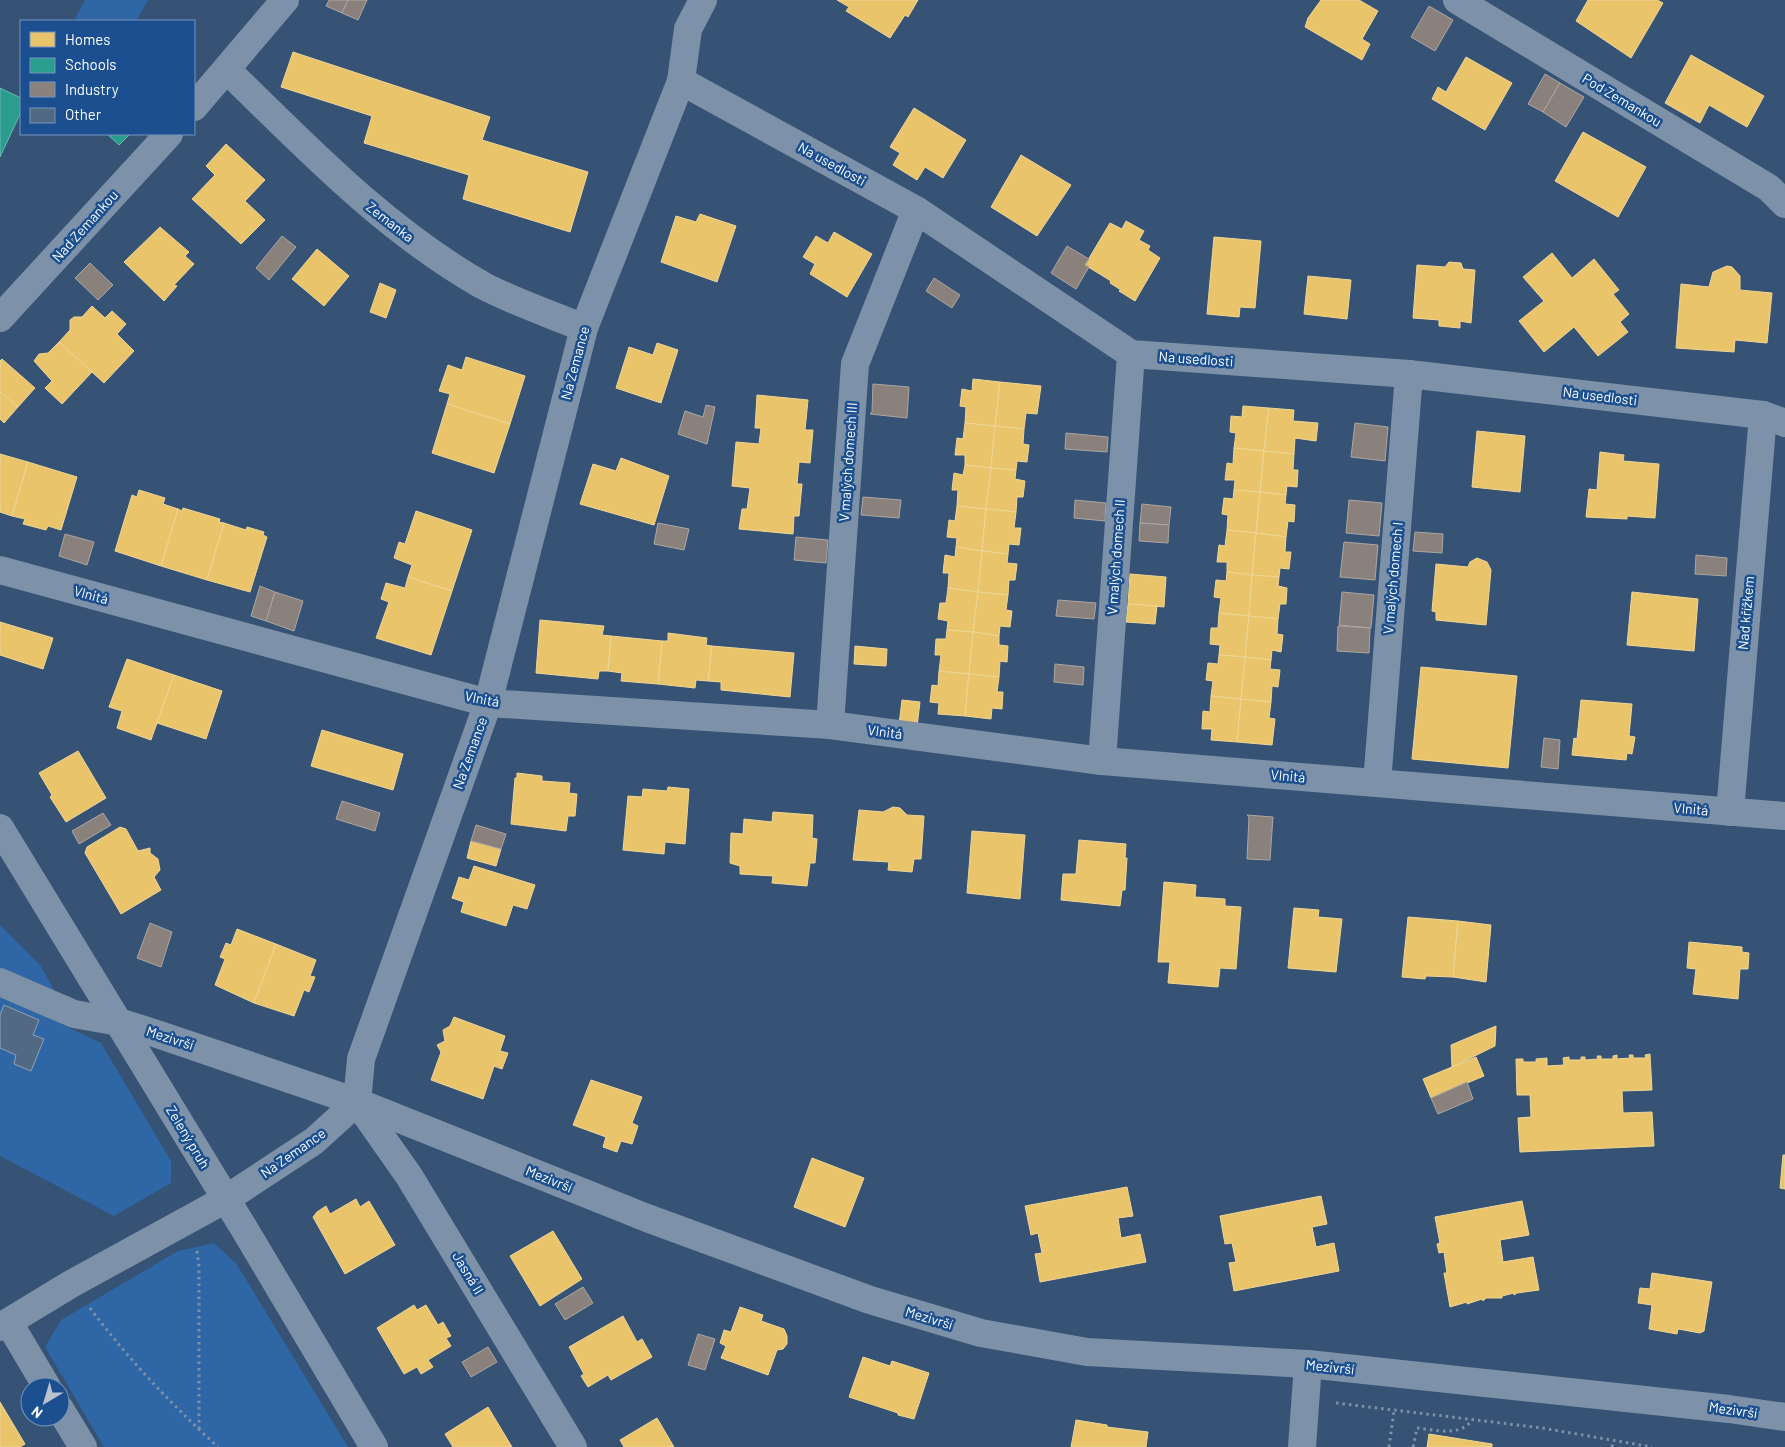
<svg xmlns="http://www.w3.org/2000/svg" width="1785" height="1447" viewBox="0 0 1785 1447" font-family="Barlow,sans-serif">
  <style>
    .green { fill: #2f66a5 }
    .homes { fill: #e9c46a; stroke: #f0d697 }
    .schools { fill: #2a9d8f; stroke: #6abab1 }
    .industry { fill: #8a817c; stroke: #ada7a3 }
    .building { fill: #526984; stroke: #92a2b6 }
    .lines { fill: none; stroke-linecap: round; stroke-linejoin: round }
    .path { stroke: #7d92a8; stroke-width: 3; stroke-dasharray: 2.5 4; stroke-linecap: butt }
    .minor { stroke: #7d92a8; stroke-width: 28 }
    .labels { text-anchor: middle; stroke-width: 5; stroke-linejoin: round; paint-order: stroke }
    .street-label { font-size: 14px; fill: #fff; stroke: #1b4f8f }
  </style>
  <rect width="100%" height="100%" fill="#365274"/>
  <g class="green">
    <polygon points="85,0 148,0 136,21 80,21 75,19"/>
    <polygon points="0,925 40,965 57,995 0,970"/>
    <polygon points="0,995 101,1043 171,1161 171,1183 114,1216 0,1156 0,1048 16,1055 14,1064 30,1071 43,1039 33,1035 39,1020 4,1005 0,1015"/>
    <polygon points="214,1243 236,1263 348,1447 104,1447 45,1347 61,1320 178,1251"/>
  </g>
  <g class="homes">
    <polygon points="837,0 918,0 908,17 905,15 890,38 846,11 849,7"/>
    <polygon points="1321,0 1359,0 1378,11 1362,39 1370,44 1362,60 1305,27 1308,18"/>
    <polygon points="1588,0 1657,0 1663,3 1631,58 1576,21"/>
    <polygon points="293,52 490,117 482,140 588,172 570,232 463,199 469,175 364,143 372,116 281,87"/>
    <polygon points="1691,55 1764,96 1747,127 1709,105 1700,123 1665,103"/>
    <polygon points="1466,57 1512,83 1485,130 1432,99 1438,87 1446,92"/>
    <polygon points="914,108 966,140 943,178 925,167 917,180 893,165 900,153 890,147"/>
    <polygon points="1583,132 1646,167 1618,217 1555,181"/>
    <polygon points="226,144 265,180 245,201 265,220 241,244 192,199 215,175 206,166"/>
    <polygon points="1021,155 1071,185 1037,236 991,207"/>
    <polygon points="700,214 736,226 717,282 661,262 676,216 696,222"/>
    <polygon points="1126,221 1144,231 1139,240 1150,246 1148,250 1160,258 1135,301 1119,291 1121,290 1110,283 1111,281 1085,265 1110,223 1122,229"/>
    <polygon points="160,227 189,252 185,256 194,264 174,285 177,286 164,301 124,262"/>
    <polygon points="834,232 872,254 847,297 810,274 815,264 803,257 816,236 828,243"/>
    <polygon points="1214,237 1261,241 1255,308 1240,307 1239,317 1207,314"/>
    <polygon points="317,249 349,276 324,306 292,279"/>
    <polygon points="1552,253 1572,278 1594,259 1619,290 1613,294 1629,314 1620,322 1628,332 1598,356 1574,327 1544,352 1519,321 1544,301 1523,277"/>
    <polygon points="1449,262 1461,263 1463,269 1475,270 1471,323 1460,321 1460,328 1439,326 1439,320 1413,318 1417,265 1445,267"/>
    <polygon points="1727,266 1732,267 1740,276 1740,290 1772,293 1767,343 1735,340 1734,352 1676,348 1681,284 1709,287 1713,272"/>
    <polygon points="1308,276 1351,280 1347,319 1304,314"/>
    <polygon points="380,283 396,290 386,318 370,312"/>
    <polygon points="92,306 105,318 112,311 126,324 117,334 134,351 104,383 59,342 70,330 70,320 74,317 82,317"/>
    <polygon points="59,342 92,372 62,404 45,388 52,381 34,361 39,354 48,353"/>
    <polygon points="657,343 678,350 661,403 616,388 629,347 653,355"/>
    <polygon points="466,357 525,376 510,424 447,404 450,394 439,391 448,365 462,370"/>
    <polygon points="2,359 35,388 18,407 0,392 0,361"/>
    <polygon points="973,379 1000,382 995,426 965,423 966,407 960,406 962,389 972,391"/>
    <polygon points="1000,382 1041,386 1037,414 1026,413 1024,429 995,426"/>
    <polygon points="0,392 18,407 4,423 0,419"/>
    <polygon points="757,395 808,400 805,430 813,430 810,463 799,462 797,484 802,484 799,516 794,516 793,534 739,529 742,509 747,509 750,488 732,486 736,442 759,444 761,428 755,428"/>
    <polygon points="447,404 510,424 494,473 432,453"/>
    <polygon points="1243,406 1269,408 1264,451 1234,448 1236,433 1230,432 1231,416 1242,417"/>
    <polygon points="1269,408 1294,410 1293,421 1318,423 1316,441 1295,438 1294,454 1264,451"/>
    <polygon points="965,423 995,426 991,468 965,465 965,455 955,455 957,438 963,439"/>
    <polygon points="995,426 1024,429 1023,444 1029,445 1027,462 1017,461 1016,470 991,468"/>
    <polygon points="1477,431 1525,436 1520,492 1472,487"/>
    <polygon points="1234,448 1264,451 1260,492 1234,490 1235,480 1225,480 1227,463 1233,464"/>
    <polygon points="1264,451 1294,454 1293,470 1298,470 1297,487 1287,486 1286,495 1260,492"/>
    <polygon points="1600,452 1624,455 1623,461 1659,464 1655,518 1627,516 1627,519 1586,517 1589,489 1597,490"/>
    <polygon points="0,454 28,462 12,516 0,512"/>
    <polygon points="621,458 669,476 654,525 580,504 593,464 616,471"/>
    <polygon points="28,462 77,477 61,530 48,526 46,530 23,524 25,519 12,516"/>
    <polygon points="965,465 991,468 986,509 957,506 958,490 952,490 954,473 963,475"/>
    <polygon points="991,468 1016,470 1015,479 1025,481 1023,497 1017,497 1016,512 986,509"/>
    <polygon points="139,490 165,498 163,504 178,509 161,566 115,551 132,495 137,497"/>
    <polygon points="1234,490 1260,492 1256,533 1227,530 1228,515 1222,514 1224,498 1233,499"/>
    <polygon points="1260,492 1286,495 1285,504 1295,505 1294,522 1288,521 1286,537 1256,533"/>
    <polygon points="957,506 986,509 982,551 956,547 957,538 947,537 949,520 955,521"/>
    <polygon points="183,508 220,519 219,522 224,523 207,580 161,566 178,509 182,511"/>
    <polygon points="986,509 1016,512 1014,528 1021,528 1019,545 1009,544 1008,554 982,551"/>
    <polygon points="416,511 472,530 452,591 408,577 412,565 394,558 399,542 405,544"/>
    <polygon points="224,523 246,530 247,527 264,532 263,535 267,537 250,592 207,580"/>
    <polygon points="1227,530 1256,533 1252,575 1227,572 1227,562 1217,562 1219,545 1225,546"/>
    <polygon points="1256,533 1286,537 1285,552 1291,552 1289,569 1280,568 1279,577 1252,575"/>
    <polygon points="956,547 982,551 978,592 948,588 949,573 943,573 945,555 955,557"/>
    <polygon points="982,551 1008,554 1007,563 1017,564 1015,580 1009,580 1008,595 978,592"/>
    <polygon points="1477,558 1487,562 1491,570 1486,625 1436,620 1436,612 1432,611 1436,564 1468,567 1470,562"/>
    <polygon points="1227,572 1252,575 1249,616 1219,613 1221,598 1214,597 1216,580 1226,581"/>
    <polygon points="1130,574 1166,577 1164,607 1128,604"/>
    <polygon points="1252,575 1279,577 1278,586 1287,588 1286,604 1280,604 1278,619 1249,616"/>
    <polygon points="408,577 452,591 431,655 376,638 389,602 381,599 386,583 405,588"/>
    <polygon points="948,588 978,592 973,632 947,630 948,621 938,619 940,603 946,603"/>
    <polygon points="978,592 1008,595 1006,610 1012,611 1010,627 1000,626 999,636 973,632"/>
    <polygon points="1632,592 1698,599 1694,651 1627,645"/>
    <polygon points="1128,604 1157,606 1155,624 1126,622"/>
    <polygon points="1219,613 1249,616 1245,657 1219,655 1220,645 1210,644 1211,628 1218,628"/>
    <polygon points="1249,616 1278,619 1277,634 1283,635 1281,652 1272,650 1271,660 1245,657"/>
    <polygon points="540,620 604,626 602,635 611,636 608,671 599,671 598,679 536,673"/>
    <polygon points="0,622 53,638 43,669 0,655"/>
    <polygon points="947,630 973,632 969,674 939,671 941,655 935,655 936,639 946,639"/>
    <polygon points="973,632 999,636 999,645 1008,646 1007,662 1000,661 999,677 969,674"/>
    <polygon points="668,633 707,638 706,645 712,646 708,681 696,680 695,688 658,684 662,641 668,641"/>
    <polygon points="611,636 662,641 658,684 621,681 622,673 608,671"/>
    <polygon points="712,646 794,653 790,697 721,690 721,682 708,681"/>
    <polygon points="855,646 887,649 886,666 854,664"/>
    <polygon points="1219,655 1245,657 1241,699 1211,696 1213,681 1206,680 1208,663 1218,664"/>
    <polygon points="1245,657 1271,660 1270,669 1280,670 1278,687 1272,686 1271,702 1241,699"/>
    <polygon points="127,659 174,675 151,740 117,728 122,711 109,707"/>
    <polygon points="1421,667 1517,676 1508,768 1412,759"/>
    <polygon points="939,671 969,674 965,716 938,714 939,703 930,702 932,685 938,686"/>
    <polygon points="969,674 999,677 997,692 1003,692 1002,709 992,708 991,719 965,716"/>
    <polygon points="174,675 222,691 206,739 157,723"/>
    <polygon points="1211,696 1241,699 1237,742 1211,740 1212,729 1202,729 1203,711 1210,712"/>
    <polygon points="1241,699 1271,702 1269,718 1275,719 1272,745 1237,742"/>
    <polygon points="902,700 920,702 916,735 898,733"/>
    <polygon points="1581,700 1632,704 1629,736 1635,737 1632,754 1627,753 1626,760 1572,755 1574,738 1577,739"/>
    <polygon points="322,730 403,754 393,790 311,766"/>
    <polygon points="78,751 106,798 66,822 50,797 52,795 39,773"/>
    <polygon points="517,773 542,776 542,781 570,783 569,793 577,794 575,816 568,816 566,831 511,824 515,778 517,778"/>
    <polygon points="668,787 689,789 685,844 665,842 664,854 623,850 628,796 642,797 643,789 667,791"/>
    <polygon points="893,807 900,808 907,815 924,816 921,859 914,859 912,872 888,870 889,862 853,860 859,810 883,812"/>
    <polygon points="773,812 813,815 812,838 817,839 815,863 810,863 807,886 772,883 773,876 740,874 740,866 730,863 731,833 743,834 744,819 772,822"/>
    <polygon points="120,827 126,829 138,851 150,848 150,853 158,859 160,870 154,877 161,890 121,914 85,853 87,847"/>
    <polygon points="972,831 1025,835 1020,899 967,893"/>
    <polygon points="1079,840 1126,844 1125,858 1127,858 1125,890 1122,890 1120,906 1061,900 1063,874 1076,874"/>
    <polygon points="471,841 501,849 496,866 467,858"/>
    <polygon points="474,866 535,885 527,909 513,905 506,926 461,912 464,902 452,898 459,877 469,880"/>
    <polygon points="1164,882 1196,885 1195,897 1225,899 1225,906 1241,907 1236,969 1220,968 1218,987 1168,983 1170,962 1158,962"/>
    <polygon points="1294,908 1319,910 1318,917 1342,919 1336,972 1288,968"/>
    <polygon points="1408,917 1458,921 1453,977 1426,976 1425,979 1402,977"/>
    <polygon points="1458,921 1491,925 1486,982 1453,977"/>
    <polygon points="237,929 276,944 254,1003 215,985 225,959 220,957 226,943 231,945"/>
    <polygon points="1689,942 1742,947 1742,952 1749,953 1748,969 1740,969 1738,999 1693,994 1696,969 1687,968"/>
    <polygon points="276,944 316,960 310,976 315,977 309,992 304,990 294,1016 254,1003"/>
    <polygon points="454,1017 505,1036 500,1051 508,1053 502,1069 494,1066 483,1099 431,1080 441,1052 437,1045 445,1041 443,1030 450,1026"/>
    <polygon points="1496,1026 1495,1046 1452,1067 1451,1045"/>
    <polygon points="1650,1054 1652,1090 1622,1091 1623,1113 1652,1112 1654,1146 1520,1152 1518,1118 1531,1117 1530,1095 1517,1095 1516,1059 1523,1059 1523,1062 1536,1062 1536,1059 1547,1058 1547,1066 1564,1065 1563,1058 1569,1057 1569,1060 1581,1060 1581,1057 1585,1057 1585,1060 1598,1059 1597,1056 1601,1056 1601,1059 1613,1059 1613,1056 1617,1055 1617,1059 1630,1058 1629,1055 1633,1055 1633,1058 1646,1058 1645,1055"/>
    <polygon points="1476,1057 1484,1076 1431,1098 1423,1079"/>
    <polygon points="591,1080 642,1097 632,1123 638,1126 632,1144 621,1141 617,1152 603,1147 606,1137 573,1125"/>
    <polygon points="1783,1155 1785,1155 1785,1189 1780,1188"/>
    <polygon points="812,1158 864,1178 845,1227 794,1207"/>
    <polygon points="1127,1187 1133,1216 1118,1218 1121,1238 1140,1234 1146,1262 1040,1282 1035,1254 1042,1253 1038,1233 1031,1235 1025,1206"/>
    <polygon points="1321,1196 1327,1224 1312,1227 1316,1247 1334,1243 1339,1271 1234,1291 1229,1263 1236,1262 1232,1243 1225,1244 1220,1216"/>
    <polygon points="356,1199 360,1207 369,1201 395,1245 345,1274 313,1217 317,1212 326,1206 330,1214"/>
    <polygon points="1522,1201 1529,1235 1500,1240 1503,1262 1533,1257 1539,1290 1517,1293 1514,1295 1514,1293 1502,1296 1502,1298 1486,1298 1483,1301 1482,1299 1467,1304 1467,1302 1450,1307 1444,1273 1447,1273 1444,1252 1439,1253 1437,1244 1440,1243 1435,1217"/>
    <polygon points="553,1231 582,1279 540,1306 510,1256"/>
    <polygon points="1652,1273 1712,1282 1704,1331 1700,1333 1678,1329 1677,1334 1649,1329 1652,1305 1638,1303 1640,1288 1650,1289"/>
    <polygon points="414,1305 417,1310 426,1305 438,1325 443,1322 451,1336 446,1338 451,1346 428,1360 433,1367 421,1374 417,1367 404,1374 377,1328"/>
    <polygon points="740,1307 763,1315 761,1321 784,1329 787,1336 787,1344 783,1349 777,1350 768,1375 721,1358 726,1346 720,1343 724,1330 731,1332"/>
    <polygon points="623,1316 637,1342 642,1339 652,1357 611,1380 608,1375 588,1387 581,1376 584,1374 569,1347"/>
    <polygon points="863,1357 890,1366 892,1361 929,1373 914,1419 898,1415 898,1413 849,1397"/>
    <polygon points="0,1402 25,1444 20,1447 0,1447"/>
    <polygon points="488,1407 512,1447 453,1447 445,1434"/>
    <polygon points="657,1418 674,1447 624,1447 620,1440"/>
    <polygon points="1076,1420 1107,1425 1107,1427 1148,1432 1146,1447 1071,1447"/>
    <polygon points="1429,1434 1492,1444 1492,1447 1427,1447"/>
  </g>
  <g class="schools">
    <polygon points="0,88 21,98 21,112 0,157"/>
    <polygon points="107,134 130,134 119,145"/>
  </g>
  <g class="industry">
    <polygon points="329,0 348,0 342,13 326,6"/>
    <polygon points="348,0 367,0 358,20 342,13"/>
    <polygon points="1429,6 1453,20 1435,51 1411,37"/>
    <polygon points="1545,74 1560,83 1543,112 1528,104"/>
    <polygon points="1560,83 1584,97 1566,127 1543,112"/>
    <polygon points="282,236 296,247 269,280 256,268"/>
    <polygon points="1067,246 1089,259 1085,265 1089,267 1076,289 1051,273"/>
    <polygon points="90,263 113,285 98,300 75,278"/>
    <polygon points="934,278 960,295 952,308 926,291"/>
    <polygon points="873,384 909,387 907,418 870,414 872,412"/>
    <polygon points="706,405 715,407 707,444 678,434 685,411 703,417"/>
    <polygon points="1355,423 1388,427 1385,461 1351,457"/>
    <polygon points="1066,433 1108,437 1107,452 1065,449"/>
    <polygon points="863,497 901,500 899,518 861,515"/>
    <polygon points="1075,500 1106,503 1105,521 1074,518"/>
    <polygon points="1349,500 1382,503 1379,536 1346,533"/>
    <polygon points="1142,504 1171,507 1169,525 1140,523"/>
    <polygon points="658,523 689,529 684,550 654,544"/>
    <polygon points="1140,523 1169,525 1168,543 1139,541"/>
    <polygon points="1415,532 1443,534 1442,553 1413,551"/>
    <polygon points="65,534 94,542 87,565 59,556"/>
    <polygon points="796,537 828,540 826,563 794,560"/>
    <polygon points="1344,542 1378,545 1375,580 1340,577"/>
    <polygon points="1696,555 1727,558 1726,576 1695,574"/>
    <polygon points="260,586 275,592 266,621 251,616"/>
    <polygon points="275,592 303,601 294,631 266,621"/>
    <polygon points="1342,592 1374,595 1371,628 1339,625"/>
    <polygon points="1058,600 1096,603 1094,619 1056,616"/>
    <polygon points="1338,626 1370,628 1369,653 1337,651"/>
    <polygon points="1055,664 1084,667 1083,685 1054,682"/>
    <polygon points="1544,738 1560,740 1558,769 1541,767"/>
    <polygon points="342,801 380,813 375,831 336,819"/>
    <polygon points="103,813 111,825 79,844 72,831"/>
    <polygon points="1247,815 1273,817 1270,860 1247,859 1249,817"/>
    <polygon points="476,825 506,834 501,849 471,841"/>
    <polygon points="150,923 172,932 161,967 137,958"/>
    <polygon points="1467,1082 1473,1099 1438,1114 1431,1098"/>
    <polygon points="583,1287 593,1303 565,1320 555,1304"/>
    <polygon points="698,1334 715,1339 705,1370 688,1365"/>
    <polygon points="488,1347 497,1362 471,1377 462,1362"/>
  </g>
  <polygon class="building" points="4,1005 39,1020 33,1035 44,1039 31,1071 14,1064 16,1055 0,1048 0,1015"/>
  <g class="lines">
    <g class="path">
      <polyline points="197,1251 199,1267 199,1430"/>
      <path d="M90,1308C129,1360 170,1403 218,1447"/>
      <polyline points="1336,1403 1542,1428 1652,1447"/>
      <polyline points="1389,1447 1394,1411"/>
      <path d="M1413,1447L1417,1428C1435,1430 1460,1437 1472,1420"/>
      <polyline points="1612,1447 1613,1441"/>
    </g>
    <g class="minor">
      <polyline points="1457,0 1769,188 1785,204"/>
      <path d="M227,70C307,148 384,229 482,285C514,302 550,314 584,328"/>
      <polyline points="681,81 916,210 1131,354 1409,374 1763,415 1785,423"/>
      <polyline points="194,107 285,0"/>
      <polyline points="0,318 169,134"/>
      <polyline points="0,570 488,703 830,725 1102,761 1785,816"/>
      <polyline points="830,725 855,364 916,210"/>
      <polyline points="1102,761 1131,354"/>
      <polyline points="1377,783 1409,374"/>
      <polyline points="1730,812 1763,415"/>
      <polyline points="0,828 245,1230 374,1447"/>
      <polyline points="0,982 74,1014 119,1022 157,1034 357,1102 647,1218 870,1300 981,1333 1087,1352 1308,1364 1729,1409 1785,1417"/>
      <polyline points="357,1102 409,1176 573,1447"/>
      <polyline points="9,1323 47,1387"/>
      <polyline points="0,1327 71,1284 226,1199 314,1141 357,1102 361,1059 488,703 584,328 681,81 688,29 703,0"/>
      <polyline points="60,1409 83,1447"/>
      <polyline points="1302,1447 1308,1364"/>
    </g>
  </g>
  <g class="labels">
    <g class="street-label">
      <text transform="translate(1622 100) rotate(31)" y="5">Pod Zemankou</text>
      <text transform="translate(832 164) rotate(29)" y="5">Na usedlosti</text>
      <text transform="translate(390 222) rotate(38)" y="5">Zemanka</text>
      <text transform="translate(85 226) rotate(-48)" y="5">Nad Zemankou</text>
      <text transform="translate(1196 359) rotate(4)" y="5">Na usedlosti</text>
      <text transform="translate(575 363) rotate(-75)" y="5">Na Zemance</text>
      <text transform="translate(1600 396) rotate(7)" y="5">Na usedlosti</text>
      <text transform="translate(848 462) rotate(-86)" y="5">V malých domech III</text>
      <text transform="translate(1116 557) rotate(-86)" y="5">V malých domech II</text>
      <text transform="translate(1393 578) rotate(-85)" y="5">V malých domech I</text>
      <text transform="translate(91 595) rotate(15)" y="5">Vlnitá</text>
      <text transform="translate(1746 613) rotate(-85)" y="5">Nad křížkem</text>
      <text transform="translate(482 699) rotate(11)" y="5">Vlnitá</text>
      <text transform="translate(885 732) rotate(7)" y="5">Vlnitá</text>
      <text transform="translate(470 753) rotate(-70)" y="5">Na Zemance</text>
      <text transform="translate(1288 776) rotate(5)" y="5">Vlnitá</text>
      <text transform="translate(1691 809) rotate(5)" y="5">Vlnitá</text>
      <text transform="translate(170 1038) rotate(18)" y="5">Mezivrší</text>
      <text transform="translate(188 1137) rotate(59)" y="5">Zelený pruh</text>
      <text transform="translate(293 1153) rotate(-35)" y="5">Na Zemance</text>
      <text transform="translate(549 1179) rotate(22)" y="5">Mezivrší</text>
      <text transform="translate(468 1273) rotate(59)" y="5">Jasná II</text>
      <text transform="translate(929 1318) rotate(17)" y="5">Mezivrší</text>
      <text transform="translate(1330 1367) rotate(6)" y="5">Mezivrší</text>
      <text transform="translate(1733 1410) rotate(8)" y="5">Mezivrší</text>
    </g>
  </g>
  <rect x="20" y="20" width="175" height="115" fill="#1b4f8f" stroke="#7695bc"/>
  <rect x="30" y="32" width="25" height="15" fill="#e9c46a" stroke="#7695bc"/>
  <text x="65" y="45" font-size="15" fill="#ffffff">Homes</text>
  <rect x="30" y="58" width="25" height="15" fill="#2a9d8f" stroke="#7695bc"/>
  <text x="65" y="70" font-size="15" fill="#ffffff">Schools</text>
  <rect x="30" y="82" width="25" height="15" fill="#8a817c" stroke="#7695bc"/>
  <text x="65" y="95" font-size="15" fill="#ffffff">Industry</text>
  <rect x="30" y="108" width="25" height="15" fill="#526984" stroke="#7695bc"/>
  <text x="65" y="120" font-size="15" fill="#ffffff">Other</text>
  <g transform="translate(45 1402) rotate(218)"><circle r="24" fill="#1b4f8f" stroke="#7695bc"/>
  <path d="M0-4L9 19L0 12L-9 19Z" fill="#b9c2ce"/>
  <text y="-8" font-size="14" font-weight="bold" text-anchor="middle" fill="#ffffff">N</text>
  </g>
</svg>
